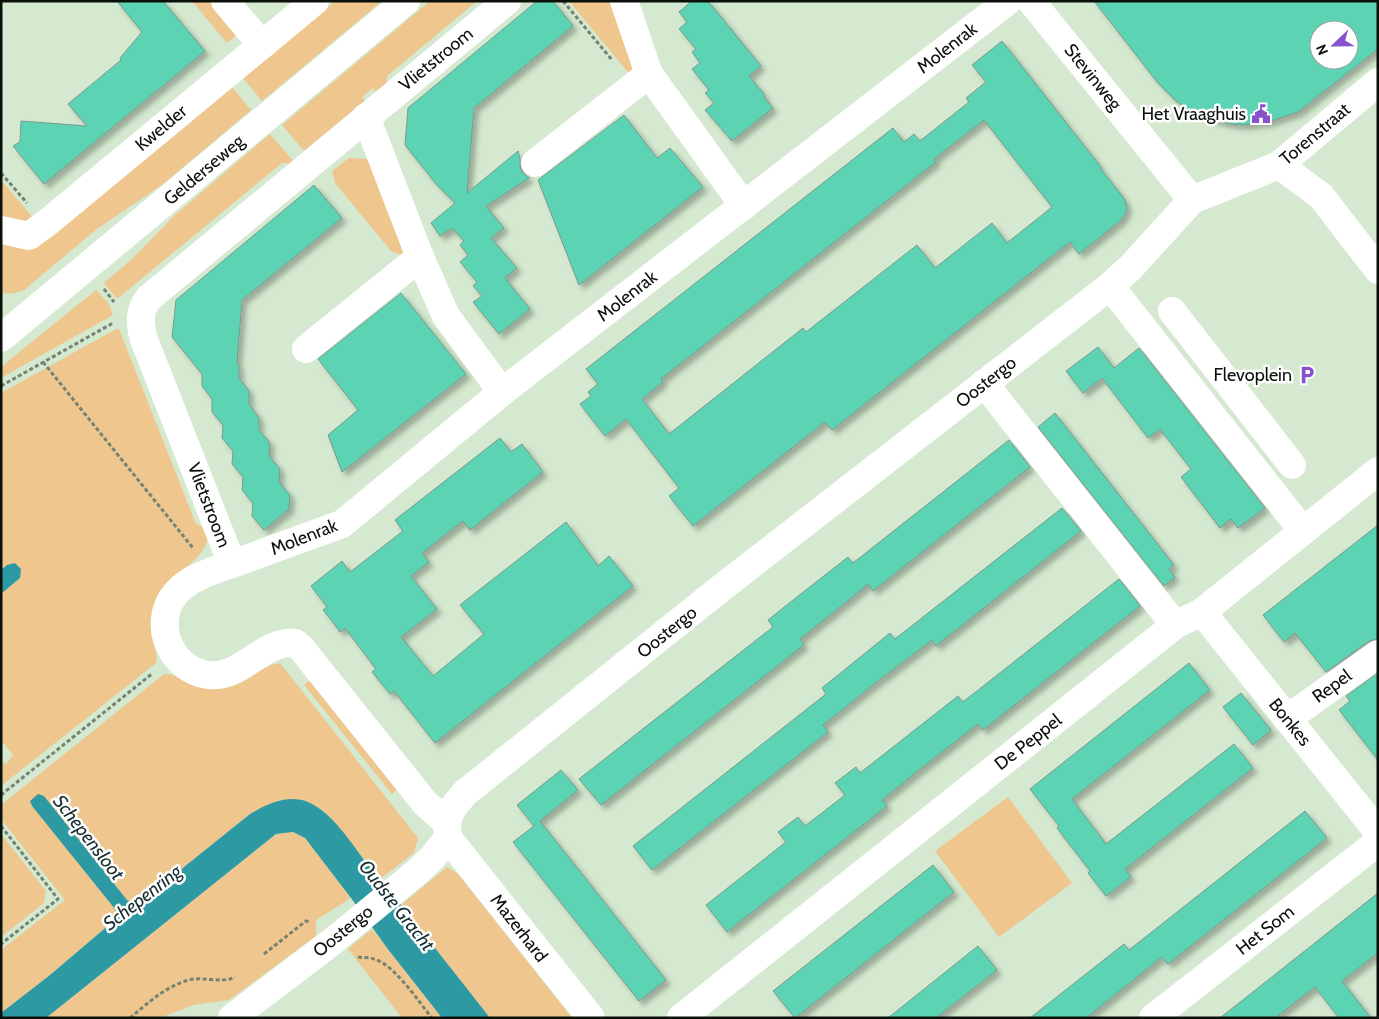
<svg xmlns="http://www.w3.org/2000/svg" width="1379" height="1019" viewBox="0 0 1379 1019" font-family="Cabin,sans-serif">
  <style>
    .green { fill: #eec68e }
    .water { fill: #2d99a3 }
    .building { fill: #5cd3b2; stroke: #78998e; fill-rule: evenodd; filter: url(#shadow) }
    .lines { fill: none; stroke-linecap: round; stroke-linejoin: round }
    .path { stroke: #758372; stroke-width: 3; stroke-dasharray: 4 2.5; stroke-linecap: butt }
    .minor { stroke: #fff; stroke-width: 28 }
    .labels { text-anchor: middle; stroke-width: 5; stroke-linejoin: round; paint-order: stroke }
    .street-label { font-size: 18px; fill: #0a1109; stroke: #fff }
    .poi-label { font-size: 18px; fill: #0a1109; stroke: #fff; text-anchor: end }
    .water-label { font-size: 19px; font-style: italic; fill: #162d30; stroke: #fff }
  </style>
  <defs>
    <filter id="shadow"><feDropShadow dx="4.5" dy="4.5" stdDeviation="2.5" flood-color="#0004"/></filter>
  </defs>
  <rect width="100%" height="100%" fill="#d4e9cf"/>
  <g class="green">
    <polygon points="192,1 213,1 239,33 227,43"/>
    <polygon points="335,1 382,1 262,101 243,78"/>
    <polygon points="430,1 477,1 387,76 386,89 379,95 373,88 362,97 365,101 304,151 282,125"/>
    <polygon points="569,1 617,1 639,57 632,77"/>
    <path d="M232,87L251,110L163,184L97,229L24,290C16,293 9,295 1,292V242Z"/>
    <polygon points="270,134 296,164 282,163 117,299 104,283 129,262 176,214"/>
    <polygon points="349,158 368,159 405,246 404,256 391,251 335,183 332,171"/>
    <polygon points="1,180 35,220 30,223 1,221"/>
    <polygon points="96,290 109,304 113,315 1,378 1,367"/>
    <path d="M116,329H119L196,524L209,530C208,562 175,568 160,592C151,606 149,625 153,641C155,649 158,655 156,663L1,786V762L6,764L13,755L1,740V594L20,578L7,565L1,570V393Z"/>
    <path d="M280,663L418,838L414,853L380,879L328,815L250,814L138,904L127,900L44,796L115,909L117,918L50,975L1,1013V950L65,900L1,819V805L164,674C175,673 180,679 189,683C196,686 216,688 224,688C245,686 259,666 280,663Z"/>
    <polygon points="312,679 399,788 392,794 304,685"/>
    <polygon points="1008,797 1072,883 999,937 935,851"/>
    <polygon points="293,832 305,838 351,898 316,920 316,936 229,1000 193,1005 160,1018 46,1018 276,834"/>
    <polygon points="1,834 46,891 44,903 1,937"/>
    <polygon points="447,867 458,874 572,1018 490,1018 401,905"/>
    <polygon points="372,929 442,1018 402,1018 348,949"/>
  </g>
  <g class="water">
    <polygon points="15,563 21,569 20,578 1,594 1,570 7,565"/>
    <path d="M38,794L44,796L127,900L138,904L250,814C267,804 288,794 308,802C333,813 350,842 366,862C408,913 449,966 490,1018H442L387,948L351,898L305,838L293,832L276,834L46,1018H1V1013L50,975L117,918L115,909L32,806L30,801Z"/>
  </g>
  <g class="building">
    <polygon points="117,1 163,1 205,51 44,184 13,146 20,142 21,121 87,126 68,104 121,60 120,58 142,32"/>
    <polygon points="537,1 553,1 573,26 474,108 467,193 518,151 520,158 520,166 522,172 529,178 486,206 504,228 491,238 517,268 505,278 530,309 499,334 473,302 482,296 473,286 477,282 460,262 468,255 460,245 464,241 452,228 440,236 431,223 455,203 437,185 405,145 408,108"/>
    <polygon points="692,1 708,1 761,66 749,76 764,94 764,97 773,108 732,141 705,110 714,103 705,93 709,90 692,69 700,63 692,52 696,49 679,29 687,22 679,12"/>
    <path d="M1094,1H1378V49L1298,112L1268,122L1243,125L1231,124L1206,118L1186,108L1176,101L1158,83ZM1319,30H1349V60H1319Z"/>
    <path d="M1002,41L1101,167L1100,168L1123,197L1126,203L1127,209L1124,216L1120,221L1079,254L1070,242L832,430L825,422L693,526L669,496L679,488L626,419L605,436L580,404L591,396L588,392L598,384L586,369L893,128L904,142L914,134L920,141L969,102L966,98L986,82L972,65ZM984,120L1052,207L1007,243L992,223L935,268L917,245L806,332L803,328L669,434L642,399L663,382L661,379L936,162L934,159Z"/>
    <polygon points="624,115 657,158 670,148 703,187 579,285 538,180"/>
    <polygon points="314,185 342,218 242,300 237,363 239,365 239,378 249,391 249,404 259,418 259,430 270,443 269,456 280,469 279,482 290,495 289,509 264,530 252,516 253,503 242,490 243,477 232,464 233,451 222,438 223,425 212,412 212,399 202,386 202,374 172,337 176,300"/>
    <polygon points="401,293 466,374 342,472 328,435 358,410 318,359"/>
    <polygon points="1098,347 1114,368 1139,348 1265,508 1238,528 1231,519 1220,528 1181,477 1191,469 1160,429 1148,438 1102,378 1083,393 1066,371"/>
    <polygon points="1055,413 1174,565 1169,569 1175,577 1164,586 1038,427"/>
    <polygon points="500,438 511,452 522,444 543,472 470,530 463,521 422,553 429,562 411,576 437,609 401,637 433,676 484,634 460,605 566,522 598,566 609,556 633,586 435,743 394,691 390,694 372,672 376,669 345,628 340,632 332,621 323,610 327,607 311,586 342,561 350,572 403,531 395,520"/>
    <polygon points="1009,440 1030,467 873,591 868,584 849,600 800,639 804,645 601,805 579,779 773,627 768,620 788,604 848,557 853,563"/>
    <polygon points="1062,508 1081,531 936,646 932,640 873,685 823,725 828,732 652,870 633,846 826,694 822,688 890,633 895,639"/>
    <polygon points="1378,525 1378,639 1369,641 1326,672 1295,633 1284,642 1263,615"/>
    <polygon points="1119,579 1140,606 983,730 978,724 919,770 882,800 887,806 727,932 706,905 786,842 778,832 798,817 805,826 845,795 835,783 856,767 860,773 958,696 963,702"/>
    <polygon points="1189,663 1210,690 1072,799 1106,844 1234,744 1253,768 1125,869 1131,877 1106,896 1088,873 1090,871 1057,828 1059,826 1030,789"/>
    <polygon points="1378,673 1378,760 1339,710 1350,701 1346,696"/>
    <polygon points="1241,693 1271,730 1253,745 1223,707"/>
    <polygon points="561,770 578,790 540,821 666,980 639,1001 513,842 534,826 517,805"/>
    <polygon points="1305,811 1327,838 1168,964 1162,957 1086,1018 1030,1018 1124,944 1129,950"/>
    <polygon points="933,865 954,892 795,1018 773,991"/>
    <polygon points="1378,893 1378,953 1342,981 1371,1018 1339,1018 1315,987 1275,1018 1220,1018"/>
    <polygon points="978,946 997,970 936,1018 888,1018"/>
  </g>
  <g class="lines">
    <g class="path">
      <polyline points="563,1 612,60"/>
      <polyline points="1,173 27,203"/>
      <polyline points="104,289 114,302"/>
      <polyline points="43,362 193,548"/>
      <polyline points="1,386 113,323"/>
      <polyline points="1,795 153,673"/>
      <polyline points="1,826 58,899 1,944"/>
      <polyline points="264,954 306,921 311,922"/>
      <path d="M358,957C363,958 369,957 374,959C395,965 418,1001 432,1018"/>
      <path d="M130,1018C148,1003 166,986 189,980C203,976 221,984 235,977"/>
    </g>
    <g class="minor">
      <polyline points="225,1 262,45"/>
      <polyline points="624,1 649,74 744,206"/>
      <polyline points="1031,1 1192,200"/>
      <polyline points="366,117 420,257 446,316 502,392"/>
      <polyline points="535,163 649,74"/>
      <polyline points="1279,165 1321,196 1378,270"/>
      <polyline points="1,230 29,236 48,222 315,1"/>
      <polyline points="1110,286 1303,531"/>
      <polyline points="1172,311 1292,465"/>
      <polyline points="1,338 406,1"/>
      <polyline points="306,349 420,257"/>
      <polyline points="984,383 1175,625"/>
      <polyline points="232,564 342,524 502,392 1008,1"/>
      <polyline points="1202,612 1378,832"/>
      <polyline points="1287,719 1378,654"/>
      <path d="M446,822L425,803L302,649L295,643C262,640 242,679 208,675C167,669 149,616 181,588C194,576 216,570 232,564L143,337C140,322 139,310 149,298L507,1"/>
      <polyline points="448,838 591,1018"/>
      <path d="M232,1018L333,941L416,873L432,858L448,838C445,815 451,809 465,793L720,589L1110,286L1131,267L1192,200L1279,165L1378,82"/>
      <polyline points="681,1018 1175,625 1202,612 1378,471"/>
      <polyline points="1153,1018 1378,842"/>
    </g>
  </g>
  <defs>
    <g id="civic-bare" transform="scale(1.5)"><path d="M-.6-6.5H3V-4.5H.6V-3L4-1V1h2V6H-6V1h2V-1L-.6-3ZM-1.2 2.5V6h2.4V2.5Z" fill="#8752ca" stroke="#fff" stroke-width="2.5" paint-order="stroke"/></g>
    <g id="parking-bare" transform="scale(1.5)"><path d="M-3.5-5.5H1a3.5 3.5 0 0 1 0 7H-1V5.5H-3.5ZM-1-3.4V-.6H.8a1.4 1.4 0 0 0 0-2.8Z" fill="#8752ca" stroke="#fff" stroke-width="2.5" paint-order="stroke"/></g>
  </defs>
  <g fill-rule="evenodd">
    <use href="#civic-bare" x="1261" y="114"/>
    <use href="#parking-bare" x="1307" y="375"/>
  </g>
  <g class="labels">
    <g class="street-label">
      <text transform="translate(947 48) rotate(-38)" y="6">Molenrak</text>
      <text transform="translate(436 59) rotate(-39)" y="6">Vlietstroom</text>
      <text transform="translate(1093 77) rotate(51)" y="6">Stevinweg</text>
      <text transform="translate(161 128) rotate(-40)" y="6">Kwelder</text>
      <text transform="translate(1315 134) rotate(-40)" y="6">Torenstraat</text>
      <text transform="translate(204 170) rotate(-40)" y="6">Gelderseweg</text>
      <text transform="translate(627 296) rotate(-38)" y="6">Molenrak</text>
      <text transform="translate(986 382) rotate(-38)" y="6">Oostergo</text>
      <text transform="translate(209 505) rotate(69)" y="6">Vlietstroom</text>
      <text transform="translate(304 537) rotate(-21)" y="6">Molenrak</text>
      <text transform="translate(667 632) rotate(-39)" y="6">Oostergo</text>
      <text transform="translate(1332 686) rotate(-36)" y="6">Repel</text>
      <text transform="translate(1290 722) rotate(51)" y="6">Bonkes</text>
      <text transform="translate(1028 742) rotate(-38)" y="6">De Peppel</text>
      <text transform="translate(519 928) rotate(52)" y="6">Mazerhard</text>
      <text transform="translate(1265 930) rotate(-38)" y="6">Het Som</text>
      <text transform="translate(343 931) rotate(-39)" y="6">Oostergo</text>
    </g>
    <g class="poi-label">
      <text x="1246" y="120">Het Vraaghuis</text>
      <text x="1292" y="381">Flevoplein</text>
    </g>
    <g class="water-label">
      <text transform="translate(89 837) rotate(52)" y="7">Schepensloot</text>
      <text transform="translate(142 897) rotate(-38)" y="7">Schepenring</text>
      <text transform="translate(397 905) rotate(52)" y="7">Oudste Gracht</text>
    </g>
  </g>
  <rect width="1379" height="1019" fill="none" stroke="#0a1109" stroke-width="5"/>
  <g transform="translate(1334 45) rotate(248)"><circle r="24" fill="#ffffff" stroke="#9da09d"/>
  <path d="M0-4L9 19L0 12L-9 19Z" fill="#8752ca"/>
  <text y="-8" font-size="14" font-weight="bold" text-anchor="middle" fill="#0a1109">N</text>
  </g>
</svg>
